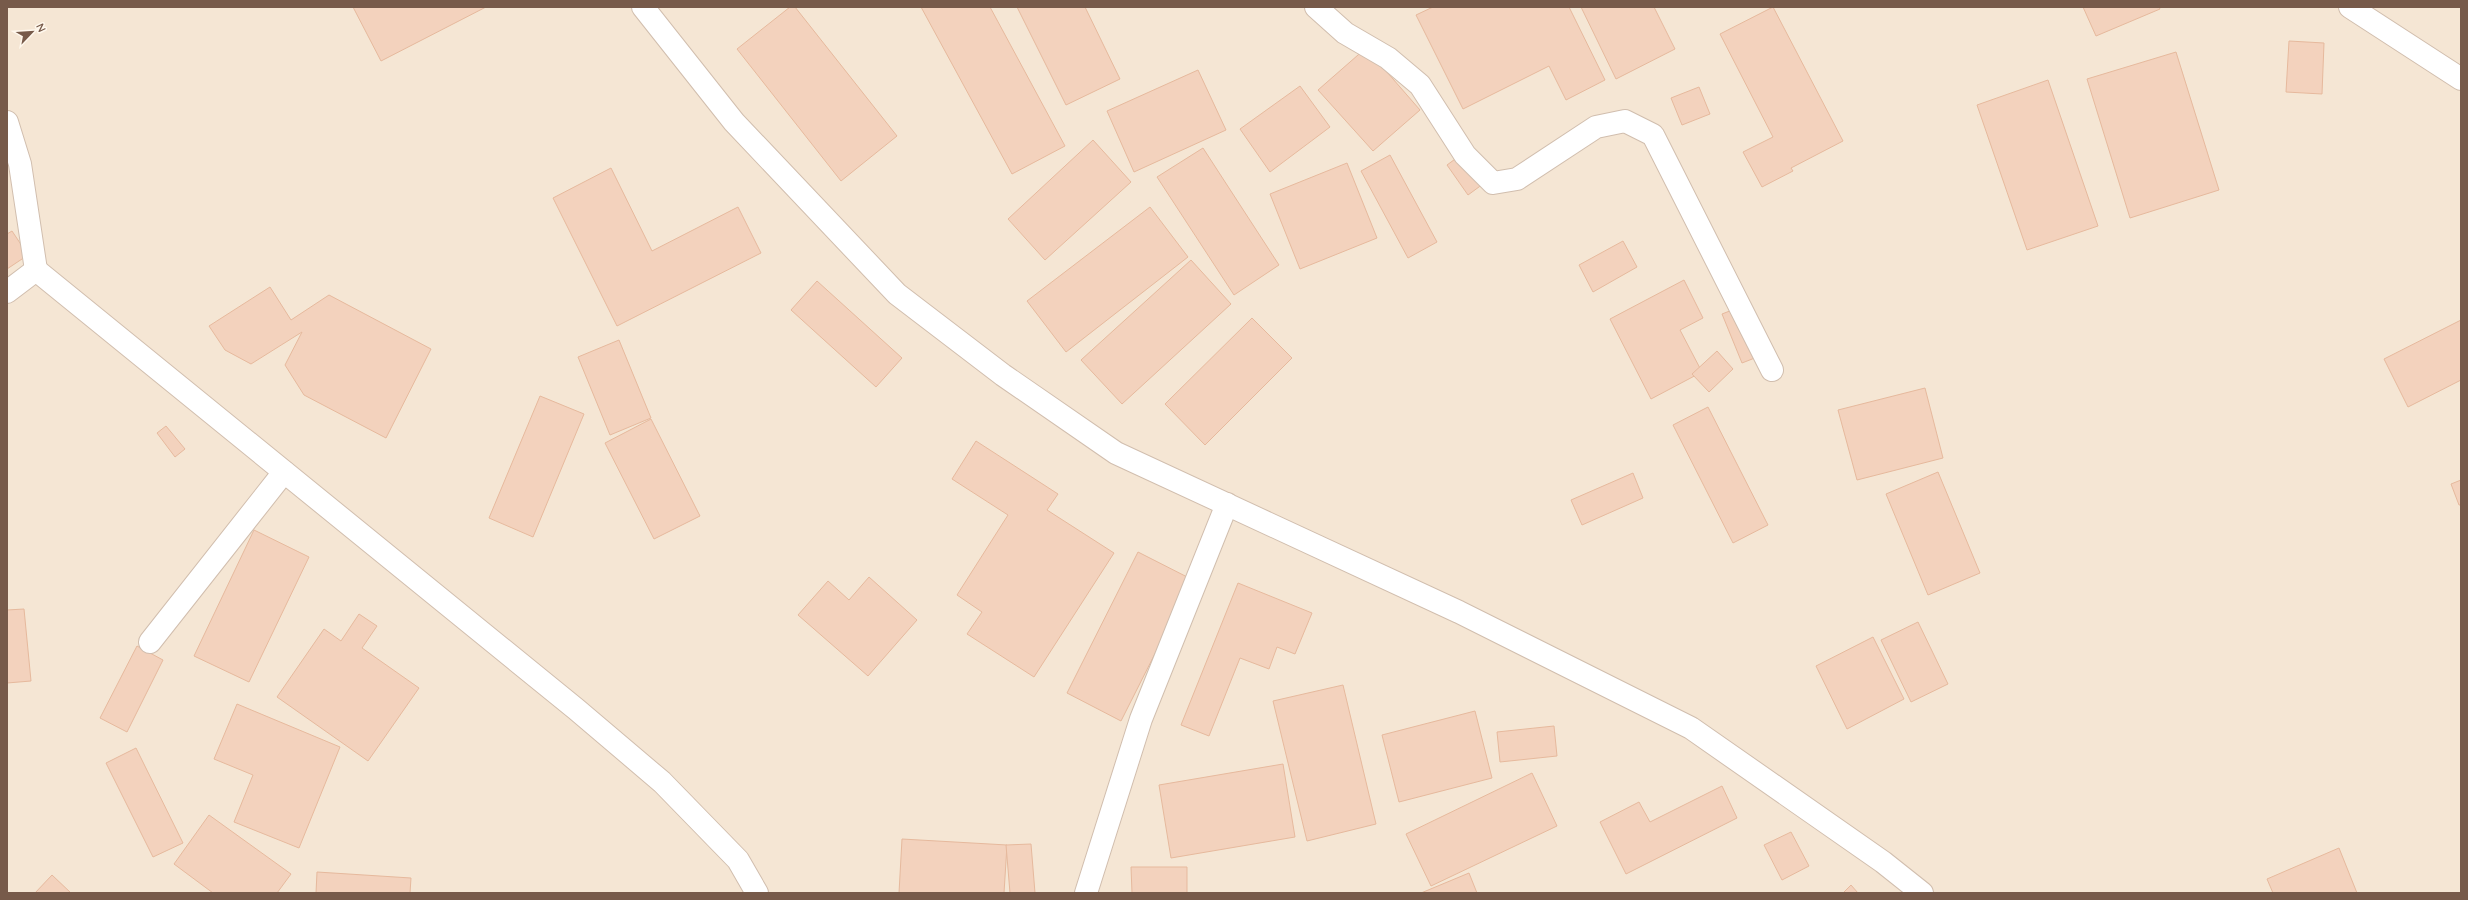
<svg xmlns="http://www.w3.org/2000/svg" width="2468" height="900" viewBox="0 0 2468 900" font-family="Quicksand,sans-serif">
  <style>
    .residential { fill: #f5e6d4 }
    .building { fill: #f3d2bd; stroke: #e6b99d }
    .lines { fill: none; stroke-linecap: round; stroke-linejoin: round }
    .minor-casing { stroke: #d1beae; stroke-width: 24 }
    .tertiary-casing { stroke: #d1beae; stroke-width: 24 }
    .minor { stroke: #fff; stroke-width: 22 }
    .tertiary { stroke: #fff; stroke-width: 22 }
  </style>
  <rect width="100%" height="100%" fill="#fdf4e6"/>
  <rect class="residential" x="7" y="7" width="2454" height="886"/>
  <g class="building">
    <polygon points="353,7 486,7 381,61"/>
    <polygon points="790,7 795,7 897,136 841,181 737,49"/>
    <polygon points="921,7 990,7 1065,146 1012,174"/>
    <polygon points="1017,7 1085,7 1120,79 1066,105"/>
    <polygon points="1433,7 1569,7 1605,80 1566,100 1549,66 1463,109 1416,15"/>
    <polygon points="1581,7 1654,7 1675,49 1616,79"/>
    <polygon points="1773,7 1843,141 1791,168 1793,171 1762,187 1743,152 1773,137 1720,34"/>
    <polygon points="2083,7 2159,7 2160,9 2096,36"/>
    <polygon points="2289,41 2324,43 2322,94 2286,92"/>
    <polygon points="1366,48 1420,110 1373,151 1318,90"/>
    <polygon points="2176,52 2219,190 2130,218 2087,79"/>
    <polygon points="1198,70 1226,130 1134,172 1107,111"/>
    <polygon points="2048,80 2098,226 2027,250 1977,105"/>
    <polygon points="1300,86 1330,127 1270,172 1240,129"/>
    <polygon points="1699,87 1710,114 1682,125 1671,98"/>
    <polygon points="1093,140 1131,182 1045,260 1008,219"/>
    <polygon points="1203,148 1279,265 1234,295 1157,177"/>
    <polygon points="1462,154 1483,184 1468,195 1447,165"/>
    <polygon points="1390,155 1437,242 1408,258 1361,171"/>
    <polygon points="1347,163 1377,238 1300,269 1270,194"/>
    <polygon points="611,168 652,251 738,207 761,253 617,326 553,198"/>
    <polygon points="1150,207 1188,257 1066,352 1027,301"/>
    <polygon points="12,231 28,255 7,269 7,234"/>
    <polygon points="1623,241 1637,267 1593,292 1579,265"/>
    <polygon points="1191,260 1231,304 1122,404 1081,360"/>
    <polygon points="1684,280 1703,318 1680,330 1702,372 1651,399 1610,319"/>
    <polygon points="817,281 902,358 876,387 791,310"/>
    <polygon points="270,287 291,320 329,295 431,349 386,438 304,395 285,365 302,332 251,364 225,350 209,326"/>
    <polygon points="1750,303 1770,352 1742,363 1722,314"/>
    <polygon points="1252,318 1292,358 1205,445 1165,404"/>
    <polygon points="2461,320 2461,380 2408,407 2384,359"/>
    <polygon points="619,340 651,418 610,435 578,357"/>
    <polygon points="1717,351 1733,369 1709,392 1692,374"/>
    <polygon points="1925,388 1943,458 1857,480 1838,410"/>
    <polygon points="540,396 584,414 533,537 489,518"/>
    <polygon points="1708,407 1768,525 1733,543 1673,425"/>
    <polygon points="651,419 700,516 654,539 605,443"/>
    <polygon points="166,426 185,449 175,457 157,433"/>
    <polygon points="976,441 1058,494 1047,510 1114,553 1034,677 967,634 982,612 957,595 1008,515 952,479"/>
    <polygon points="1938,472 1980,573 1928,595 1886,494"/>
    <polygon points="1633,473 1643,498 1582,525 1571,500"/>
    <polygon points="2461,480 2461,505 2459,505 2451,484"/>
    <polygon points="254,530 309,557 249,682 194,656"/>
    <polygon points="1138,552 1197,582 1181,602 1121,721 1067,693"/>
    <polygon points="869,577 917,620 868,676 798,615 828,581 849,600"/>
    <polygon points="1238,583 1312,613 1295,654 1277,647 1269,669 1240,658 1209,736 1181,725"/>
    <polygon points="24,609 31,681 7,683 7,610"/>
    <polygon points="359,614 377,626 362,648 419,688 368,761 277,697 324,629 341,641"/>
    <polygon points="1918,622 1948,684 1911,702 1881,640"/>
    <polygon points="1873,637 1904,699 1847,729 1816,666"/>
    <polygon points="137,646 163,660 127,732 100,718"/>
    <polygon points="1343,685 1376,824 1307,841 1273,701"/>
    <polygon points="237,704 340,747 299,848 234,822 253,775 214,759"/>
    <polygon points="1475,711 1492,778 1399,802 1382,735"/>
    <polygon points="1554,726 1557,756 1500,762 1497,732"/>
    <polygon points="136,748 183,843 153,857 106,763"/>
    <polygon points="1283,764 1295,837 1171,858 1159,785"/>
    <polygon points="1532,773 1557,826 1431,886 1406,834"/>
    <polygon points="1722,786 1737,818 1626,874 1600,822 1639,802 1650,822"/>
    <polygon points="209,815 291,874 277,893 213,893 174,864"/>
    <polygon points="1791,832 1809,866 1782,880 1764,845"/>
    <polygon points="902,839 1007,845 1004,893 899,893"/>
    <polygon points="1031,844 1035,893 1010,893 1006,845"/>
    <polygon points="2339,848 2357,893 2273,893 2267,879"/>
    <polygon points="1131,867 1187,867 1187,893 1132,893"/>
    <polygon points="317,872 411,878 410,893 316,893"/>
    <polygon points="1469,873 1477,893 1421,893"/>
    <polygon points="52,875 71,893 35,893"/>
    <polygon points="1851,885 1858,893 1843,893"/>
  </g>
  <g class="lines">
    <g class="minor-casing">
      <g id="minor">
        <polyline points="1316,7 1345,33 1388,58 1420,85 1465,155 1493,183 1517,179 1596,127 1625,121 1653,135 1772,370"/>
        <polyline points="2350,7 2461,79"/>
        <polyline points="7,122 20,164 36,270 7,292"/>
        <polyline points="36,270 576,709 662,782 738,860 757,893"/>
        <polyline points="150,642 284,472"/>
        <polyline points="1086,893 1141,719 1227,504"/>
      </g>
    </g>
    <g class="tertiary-casing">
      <polyline id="tertiary" points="643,7 734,122 897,294 1003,375 1116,453 1459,612 1691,728 1883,862 1922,893"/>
    </g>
    <use href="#minor" class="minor"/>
    <use href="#tertiary" class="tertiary"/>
  </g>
  <rect width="2468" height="900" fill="none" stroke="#775a4a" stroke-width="16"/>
  <g transform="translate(32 32) rotate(65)" stroke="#fff8ed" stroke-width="3" paint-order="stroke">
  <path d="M0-3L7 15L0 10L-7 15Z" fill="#775a4a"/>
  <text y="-6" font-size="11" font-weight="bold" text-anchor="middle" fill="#775a4a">N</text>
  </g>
</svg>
